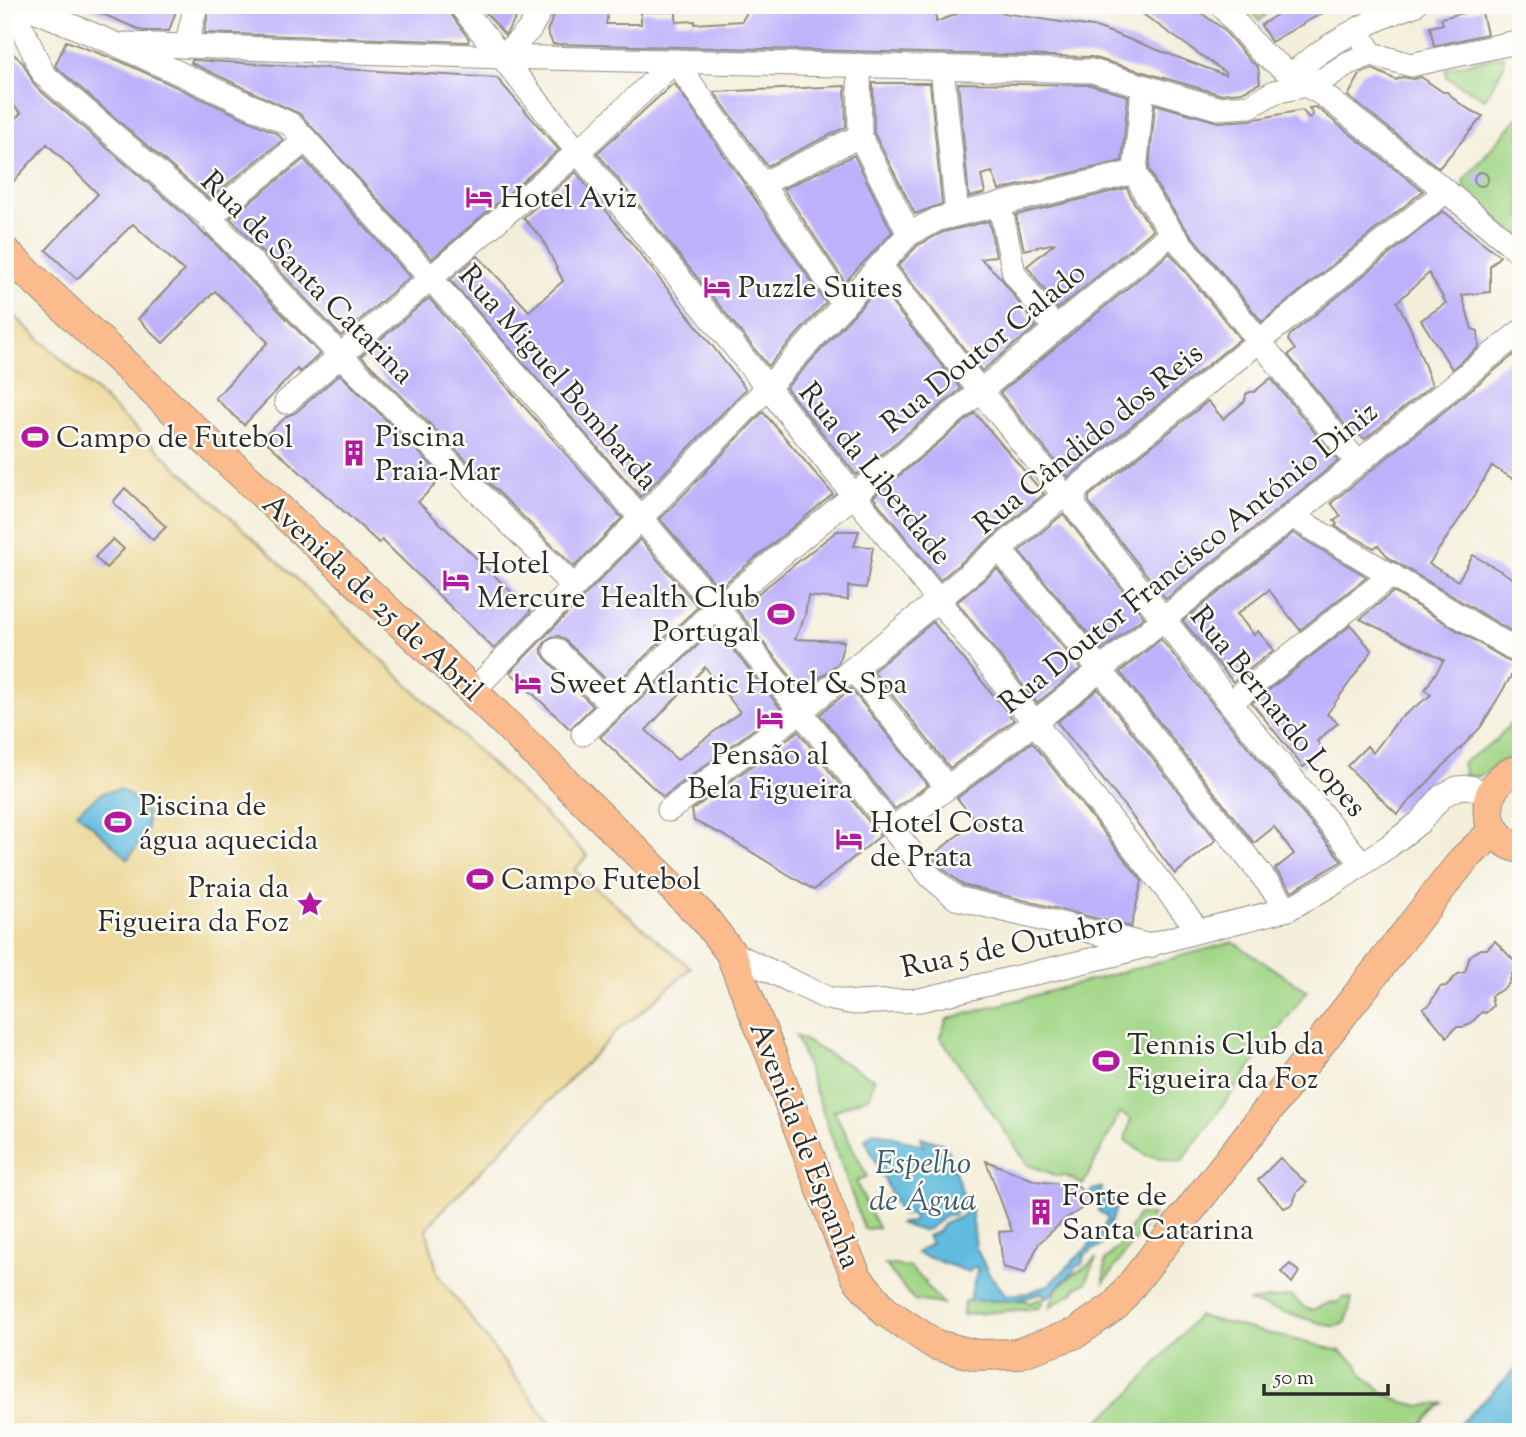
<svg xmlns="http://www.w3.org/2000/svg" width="1526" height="1437" viewBox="0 0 1526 1437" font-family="'Sorts Mill Goudy',serif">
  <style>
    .green { fill: #a1d686; stroke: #668058; stroke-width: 2 }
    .sand { fill: #eeda9e; stroke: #8c8264; stroke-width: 2 }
    .water { fill: #61bbde; stroke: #467384; stroke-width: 2 }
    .building { fill: #bdb1fb; fill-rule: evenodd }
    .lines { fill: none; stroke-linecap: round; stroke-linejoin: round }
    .minor-casing { stroke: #908d83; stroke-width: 25 }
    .major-casing { stroke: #908d83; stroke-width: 32 }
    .minor { stroke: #fff; stroke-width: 23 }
    .major { stroke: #fbbb8d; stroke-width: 30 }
    .labels { text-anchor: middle; stroke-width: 5; stroke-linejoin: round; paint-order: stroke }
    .poi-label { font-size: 30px; fill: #2b2b2b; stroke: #fdfcf7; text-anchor: start }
    .street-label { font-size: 30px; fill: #2b2b2b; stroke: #fdfcf7 }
    .water-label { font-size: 32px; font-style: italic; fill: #3e5d6a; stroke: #fdfcf7 }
  </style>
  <rect width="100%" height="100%" fill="#fdfcf7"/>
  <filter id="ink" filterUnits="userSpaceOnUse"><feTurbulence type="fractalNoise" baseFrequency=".0143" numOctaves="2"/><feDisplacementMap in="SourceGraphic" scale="14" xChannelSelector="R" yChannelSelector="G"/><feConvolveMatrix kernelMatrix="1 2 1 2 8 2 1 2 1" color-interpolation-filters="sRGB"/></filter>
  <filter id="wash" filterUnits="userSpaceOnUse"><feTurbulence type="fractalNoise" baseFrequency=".00686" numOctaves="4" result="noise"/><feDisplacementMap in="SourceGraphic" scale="28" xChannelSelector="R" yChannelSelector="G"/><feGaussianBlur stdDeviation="1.57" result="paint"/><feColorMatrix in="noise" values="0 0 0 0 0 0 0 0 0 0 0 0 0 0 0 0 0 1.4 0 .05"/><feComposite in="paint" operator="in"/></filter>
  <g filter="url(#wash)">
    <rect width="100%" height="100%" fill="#f4efdb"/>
    <g class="green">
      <polygon points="1244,5 1275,5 1260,21"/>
      <polygon points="1504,56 1504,66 1485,99 1447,78 1446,69 1464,64"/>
      <polygon points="1521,114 1521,238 1465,194 1463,181"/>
      <path d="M1521,712V755C1515,759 1509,758 1503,761C1487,767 1486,780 1465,776L1462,763L1495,741Z"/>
      <polygon points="1233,942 1307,991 1181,1162 1146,1155 1125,1140 1131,1119 1120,1113 1083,1185 1064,1175 1058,1176 1028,1165 940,1037 947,1019"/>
      <polygon points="796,1036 874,1079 870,1096 834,1111 867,1176 856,1182 878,1228 864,1229"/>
      <polygon points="1138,1215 1153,1215 1104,1282 1105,1260 1121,1244"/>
      <path d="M1096,1258L1086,1283L1075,1288L1074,1292L1050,1307C1052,1303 1053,1295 1056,1291C1065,1277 1085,1269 1096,1258Z"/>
      <polygon points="885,1264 909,1267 926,1282 926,1286 943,1304 914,1300"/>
      <polygon points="1291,1296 1305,1308 1312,1310 1326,1304 1338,1302 1343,1297 1352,1298 1346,1322 1338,1326 1331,1326 1248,1302"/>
      <polygon points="1045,1297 1039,1308 963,1315 964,1301 1023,1300 1030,1303"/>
      <polygon points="1198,1316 1340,1351 1357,1364 1362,1375 1383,1392 1400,1401 1420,1406 1443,1403 1414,1432 1085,1432 1128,1396"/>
    </g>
    <polygon class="sand" points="5,307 286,569 588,856 574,870 691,968 637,1016 623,1025 439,1214 426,1229 438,1275 557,1432 5,1432"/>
    <g class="water">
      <polygon points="120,789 135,799 147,813 147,831 128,859 77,812 102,793"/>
      <path d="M874,1131L924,1146L921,1137L946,1145L966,1203L953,1215H946C922,1235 927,1233 898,1223L913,1222L914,1216L911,1214L901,1215L865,1139Z"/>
      <path d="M1102,1187L1100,1193L1118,1203L1102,1244L1084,1256L1082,1264L1075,1267L1073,1272L1048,1297L1040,1292C1026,1304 987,1300 969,1301L978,1268L973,1267L969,1272L916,1253L931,1243L927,1236L938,1232C942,1224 950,1217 959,1218L971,1207L976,1248L989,1274L1006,1295L1028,1293L1050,1284L1095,1240L1107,1221V1216L1098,1211L1099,1201L1090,1194L1092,1190Z"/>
      <polygon points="1521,1364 1521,1432 1451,1432"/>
    </g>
    <g id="blocks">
      <g class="building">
        <polygon points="81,5 178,5 169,31 143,31"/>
        <polygon points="210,5 444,5 469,39 468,42 204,33"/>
        <polygon points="479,5 524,5 505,35"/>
        <polygon points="751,5 936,5 936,22 972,8 1099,28 1225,75 1226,73 1130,5 1190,5 1222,28 1250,61 1258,67 1260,83 1242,92 1219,94 1092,57 553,44 547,31 558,6 608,11 606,24 641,24 641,12 676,12 676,22 695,21 695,24 742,21"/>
        <polygon points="1291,5 1336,5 1271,42 1261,25"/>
        <polygon points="1481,9 1487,34 1434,46 1430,27 1443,24 1441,18"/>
        <polygon points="66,41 120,61 278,134 283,140 209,199 55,66"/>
        <polygon points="5,46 23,63 35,86 185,215 206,236 207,235 320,354 300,372 297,369 244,425 215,398 268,342 215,291 163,343 138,319 184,271 133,224 77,279 46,250 98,194 47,144 5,191 5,130 21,113 5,98"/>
        <polygon points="192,60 497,78 559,150 432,259 300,114 191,63"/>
        <polygon points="1373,69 1396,80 1402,77 1413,79 1421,77 1443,92 1447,92 1458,102 1470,110 1483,116 1439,168 1348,96 1361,73"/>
        <polygon points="674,83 750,192 826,303 768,366 597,153"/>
        <polygon points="873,83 930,83 942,204 915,214 874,133"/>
        <polygon points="958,83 1090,85 1128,96 1122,161 999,190 992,172 981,175 985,193 969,197"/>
        <polygon points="845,86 846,127 767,166 714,92"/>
        <polygon points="1155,104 1218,122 1251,120 1302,110 1309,118 1313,115 1309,108 1316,107 1423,191 1262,322 1183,225 1157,186 1149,169"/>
        <polygon points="854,155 892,232 845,282 783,189"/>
        <polygon points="304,159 410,277 341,336 230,218"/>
        <polygon points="576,172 746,389 641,497 450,280 478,256 529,311 563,281 542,238 523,218"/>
        <circle cx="1481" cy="179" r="7"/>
        <polygon points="1127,188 1133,201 1153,230 1058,309 1027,266 1055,243 1024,250 1016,215"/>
        <polygon points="1443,211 1500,256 1490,266 1490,292 1462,295 1472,329 1478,331 1479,347 1452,369 1421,320 1446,303 1429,273 1397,302 1410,327 1432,385 1365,439 1358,434 1353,435 1288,355 1295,350 1288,340 1290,335"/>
        <polygon points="989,221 996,256 981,259 1001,278 1036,327 982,371 898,266 918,245 943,232"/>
        <polygon points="1170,253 1240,339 1068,477 1000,393"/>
        <polygon points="879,287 961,389 856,475 786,388"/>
        <polygon points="429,298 622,518 574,567 361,356"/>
        <polygon points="1521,349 1521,484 1492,466 1465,511 1429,564 1458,581 1473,555 1521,583 1521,637 1389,558 1378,545 1374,548 1335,526 1337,524 1334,521 1341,516 1331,503"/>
        <polygon points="340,374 443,477 418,502 531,611 494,649 382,540 379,543 262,438 287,416 295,413"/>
        <polygon points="1271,378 1338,461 1166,599 1089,502 1089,496 1208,401 1223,419 1245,401 1246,394 1250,392 1254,392"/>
        <polygon points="763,412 833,494 719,588 660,519"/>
        <polygon points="975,413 1044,494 940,580 873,497"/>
        <polygon points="125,488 166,527 153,540 113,502"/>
        <polygon points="1062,515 1064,515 1144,617 1102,650 1019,551"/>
        <polygon points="837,531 859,531 854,546 873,547 866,588 848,586 848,600 808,596 805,616 795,639 844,641 839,662 803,692 737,610"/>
        <polygon points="1293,533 1367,577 1300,630 1269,590 1237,614 1254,635 1258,631 1274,650 1233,682 1183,621"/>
        <polygon points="113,539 124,549 106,568 95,557"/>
        <polygon points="640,539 698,607 613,686 565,640 559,636 552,637 547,640 542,647 542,653 546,659 593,706 570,729 510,672"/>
        <polygon points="997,569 1081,668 1037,703 957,602"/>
        <polygon points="1393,592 1517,666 1481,727 1397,814 1347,766 1367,746 1373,753 1399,719 1431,695 1425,690 1444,660 1360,619"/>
        <polygon points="933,622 1014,720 950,768 873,671"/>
        <polygon points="1351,625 1372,651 1327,714 1338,723 1317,741 1324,751 1303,767 1252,703"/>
        <path d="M716,628L781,709L663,797L600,737ZM705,667L740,712L677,760L646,730Z"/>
        <polygon points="1161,639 1219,712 1342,861 1292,891 1275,869 1294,854 1274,827 1254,843 1120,672"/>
        <polygon points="851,689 928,785 895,809 820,714"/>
        <polygon points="1098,689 1216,840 1175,874 1126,808 1057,722"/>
        <polygon points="798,731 880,836 814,890 725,836 694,821 692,810"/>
        <polygon points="1032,742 1142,881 1131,927 963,885 941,867 932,856 958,835 978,824 957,798"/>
        <polygon points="1495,941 1519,966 1512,974 1509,983 1506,987 1491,996 1493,1006 1486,1013 1482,1012 1470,1024 1464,1027 1456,1027 1447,1037 1423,1008 1429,1005 1440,987 1446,986 1458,974 1465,972 1470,956 1480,949 1487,949"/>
        <polygon points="1280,1158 1306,1183 1297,1192 1293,1204 1284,1208 1258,1180"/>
        <polygon points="986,1161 1036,1181 1078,1186 1090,1203 1064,1220 1039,1243 1025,1273 1003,1267 999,1232 1012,1231"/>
        <polygon points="1290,1264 1299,1272 1292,1283 1281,1272"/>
      </g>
    </g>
  </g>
  <g filter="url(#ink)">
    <use href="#blocks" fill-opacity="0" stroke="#908d83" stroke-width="2"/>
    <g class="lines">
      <g class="minor-casing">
        <g id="minor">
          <polyline points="11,5 44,75 209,217 340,355 574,587"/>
          <path d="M22,5L116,44L290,124L306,140C445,294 584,449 717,608C791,696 859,788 931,877L956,898L1150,946"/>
          <polyline points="460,5 938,600 1199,931"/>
          <polyline points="1221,5 1261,52 1306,85 1325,96 1446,191 1521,253"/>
          <polyline points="1362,27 1363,40 1372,54 1411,65 1521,41"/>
          <polyline points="126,44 502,57 1092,71 1217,108 1250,106 1274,92 1306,85 1324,79 1348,63 1372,54"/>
          <polyline points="186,46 196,5"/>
          <polyline points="502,57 530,29 543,5"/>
          <polyline points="859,65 860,136 909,234"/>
          <polyline points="942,67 957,214"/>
          <path d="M1291,75C1325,45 1371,19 1414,5"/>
          <polyline points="1143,87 1135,172 1145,193 1172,233 1357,462"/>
          <polyline points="762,184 860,136"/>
          <polyline points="1000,205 1014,273 1055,329"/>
          <polyline points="209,217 306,140"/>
          <polyline points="880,266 1064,495"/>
          <polyline points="286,402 579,151 675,61 762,184 844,305"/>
          <polyline points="1074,497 1077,488 1446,191"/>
          <polyline points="1074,497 1075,507 1230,703 1362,863"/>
          <polyline points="1292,516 1521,653"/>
          <polyline points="999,549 1100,669 1288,909"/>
          <polyline points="556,650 613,706"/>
          <polyline points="853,669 947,787"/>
          <polyline points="473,691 767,388 909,234 938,219 1135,172"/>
          <polyline points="1230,703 1392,575"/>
          <polyline points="583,734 717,608 1172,233"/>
          <polyline points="669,810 801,711 938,600 1064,495 1074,497"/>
          <polyline points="892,829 1034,723 1292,516 1521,331"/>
          <polyline points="730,952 827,998 854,1003 920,1000 1116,954 1199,931 1288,909 1336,882 1389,846 1420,822 1442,796 1457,788 1470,787 1490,795"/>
        </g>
      </g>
      <g class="major-casing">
        <g id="major">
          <polyline points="5,252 454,673 704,918 730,952 771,1054 841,1241 857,1278 886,1312 936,1345 976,1355 1017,1354 1076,1333 1116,1305 1452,874 1465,858 1494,831"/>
          <path d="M1521,770C1477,778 1478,839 1521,848"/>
        </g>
      </g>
      <use href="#minor" class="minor"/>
      <use href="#major" class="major"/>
    </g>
  </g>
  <defs>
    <g id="hotel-bare" transform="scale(2.1)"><path d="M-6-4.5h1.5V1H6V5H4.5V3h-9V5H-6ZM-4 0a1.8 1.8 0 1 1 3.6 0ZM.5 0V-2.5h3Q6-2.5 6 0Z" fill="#b5179e" stroke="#fdfcf7" stroke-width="2.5" paint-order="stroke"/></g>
    <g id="stadium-bare" transform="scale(2.1)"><path d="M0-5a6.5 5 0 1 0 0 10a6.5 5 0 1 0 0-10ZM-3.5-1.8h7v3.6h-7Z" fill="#b5179e" stroke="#fdfcf7" stroke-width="2.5" paint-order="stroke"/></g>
    <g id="building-bare" transform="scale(2.1)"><path d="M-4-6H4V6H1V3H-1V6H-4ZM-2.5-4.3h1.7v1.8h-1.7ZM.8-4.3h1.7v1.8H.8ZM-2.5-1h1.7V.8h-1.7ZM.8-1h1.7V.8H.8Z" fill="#b5179e" stroke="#fdfcf7" stroke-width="2.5" paint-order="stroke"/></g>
    <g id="sight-bare" transform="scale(2.1)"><path d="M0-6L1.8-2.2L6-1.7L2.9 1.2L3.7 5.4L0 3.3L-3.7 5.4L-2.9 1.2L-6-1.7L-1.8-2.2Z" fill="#b5179e" stroke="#fdfcf7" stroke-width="2.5" paint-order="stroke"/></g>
  </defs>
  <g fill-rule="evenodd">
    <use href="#hotel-bare" x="479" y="197"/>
    <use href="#hotel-bare" x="717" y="287"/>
    <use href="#stadium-bare" x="35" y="437"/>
    <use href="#building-bare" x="354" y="453"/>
    <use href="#hotel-bare" x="456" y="580"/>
    <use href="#stadium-bare" x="781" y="614"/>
    <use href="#hotel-bare" x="528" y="683"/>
    <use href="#hotel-bare" x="770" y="718"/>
    <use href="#stadium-bare" x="118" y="822"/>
    <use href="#hotel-bare" x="849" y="839"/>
    <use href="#stadium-bare" x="480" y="879"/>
    <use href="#sight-bare" x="310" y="904"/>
    <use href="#stadium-bare" x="1106" y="1061"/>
    <use href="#building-bare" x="1041" y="1212"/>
  </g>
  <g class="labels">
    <g class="poi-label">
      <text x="500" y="207">Hotel Aviz</text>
      <text x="738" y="297">Puzzle Suites</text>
      <text x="375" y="446">Piscina<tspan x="375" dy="34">Praia-Mar</tspan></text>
      <text x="56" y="447">Campo de Futebol</text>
      <text x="477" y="573">Hotel<tspan x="477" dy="34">Mercure</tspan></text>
      <text x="760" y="607" text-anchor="end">Health Club<tspan x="760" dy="34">Portugal</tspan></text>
      <text x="549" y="693">Sweet Atlantic Hotel &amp; Spa</text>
      <text x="770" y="764" text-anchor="middle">Pensão al<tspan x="770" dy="34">Bela Figueira</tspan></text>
      <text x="139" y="815">Piscina de<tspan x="139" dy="34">água aquecida</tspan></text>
      <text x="870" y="832">Hotel Costa<tspan x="870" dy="34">de Prata</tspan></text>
      <text x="501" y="889">Campo Futebol</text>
      <text x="289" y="897" text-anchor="end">Praia da<tspan x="289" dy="34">Figueira da Foz</tspan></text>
      <text x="1127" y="1054">Tennis Club da<tspan x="1127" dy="34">Figueira da Foz</tspan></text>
      <text x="1062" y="1205">Forte de<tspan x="1062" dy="34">Santa Catarina</tspan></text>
    </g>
    <g class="street-label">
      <text transform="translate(308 277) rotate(45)" y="10">Rua de Santa Catarina</text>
      <text transform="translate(983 347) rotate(-39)" y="10">Rua Doutor Calado</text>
      <text transform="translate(559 377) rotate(49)" y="10">Rua Miguel Bombarda</text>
      <text transform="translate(1088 438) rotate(-39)" y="10">Rua Cândido dos Reis</text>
      <text transform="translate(876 473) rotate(51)" y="10">Rua da Liberdade</text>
      <text transform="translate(1188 557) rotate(-39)" y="10">Rua Doutor Francisco António Diniz</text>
      <text transform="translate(373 597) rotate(43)" y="10">Avenida de 25 de Abril</text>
      <text transform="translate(1279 711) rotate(51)" y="10">Rua Bernardo Lopes</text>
      <text transform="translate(1012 944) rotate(-12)" y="10">Rua 5 de Outubro</text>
      <text transform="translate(806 1145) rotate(69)" y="10">Avenida de Espanha</text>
    </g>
    <g class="water-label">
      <text x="923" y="1173">Espelho<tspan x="923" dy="37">de Água</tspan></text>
    </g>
  </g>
  <rect width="1526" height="1437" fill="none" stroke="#fdfcf7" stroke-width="28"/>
  <path d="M1264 1384v10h124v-10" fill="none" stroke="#2b2b2b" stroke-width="3.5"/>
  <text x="1274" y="1384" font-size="21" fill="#2b2b2b" stroke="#fdfcf7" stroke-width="5" paint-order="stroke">50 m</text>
</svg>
